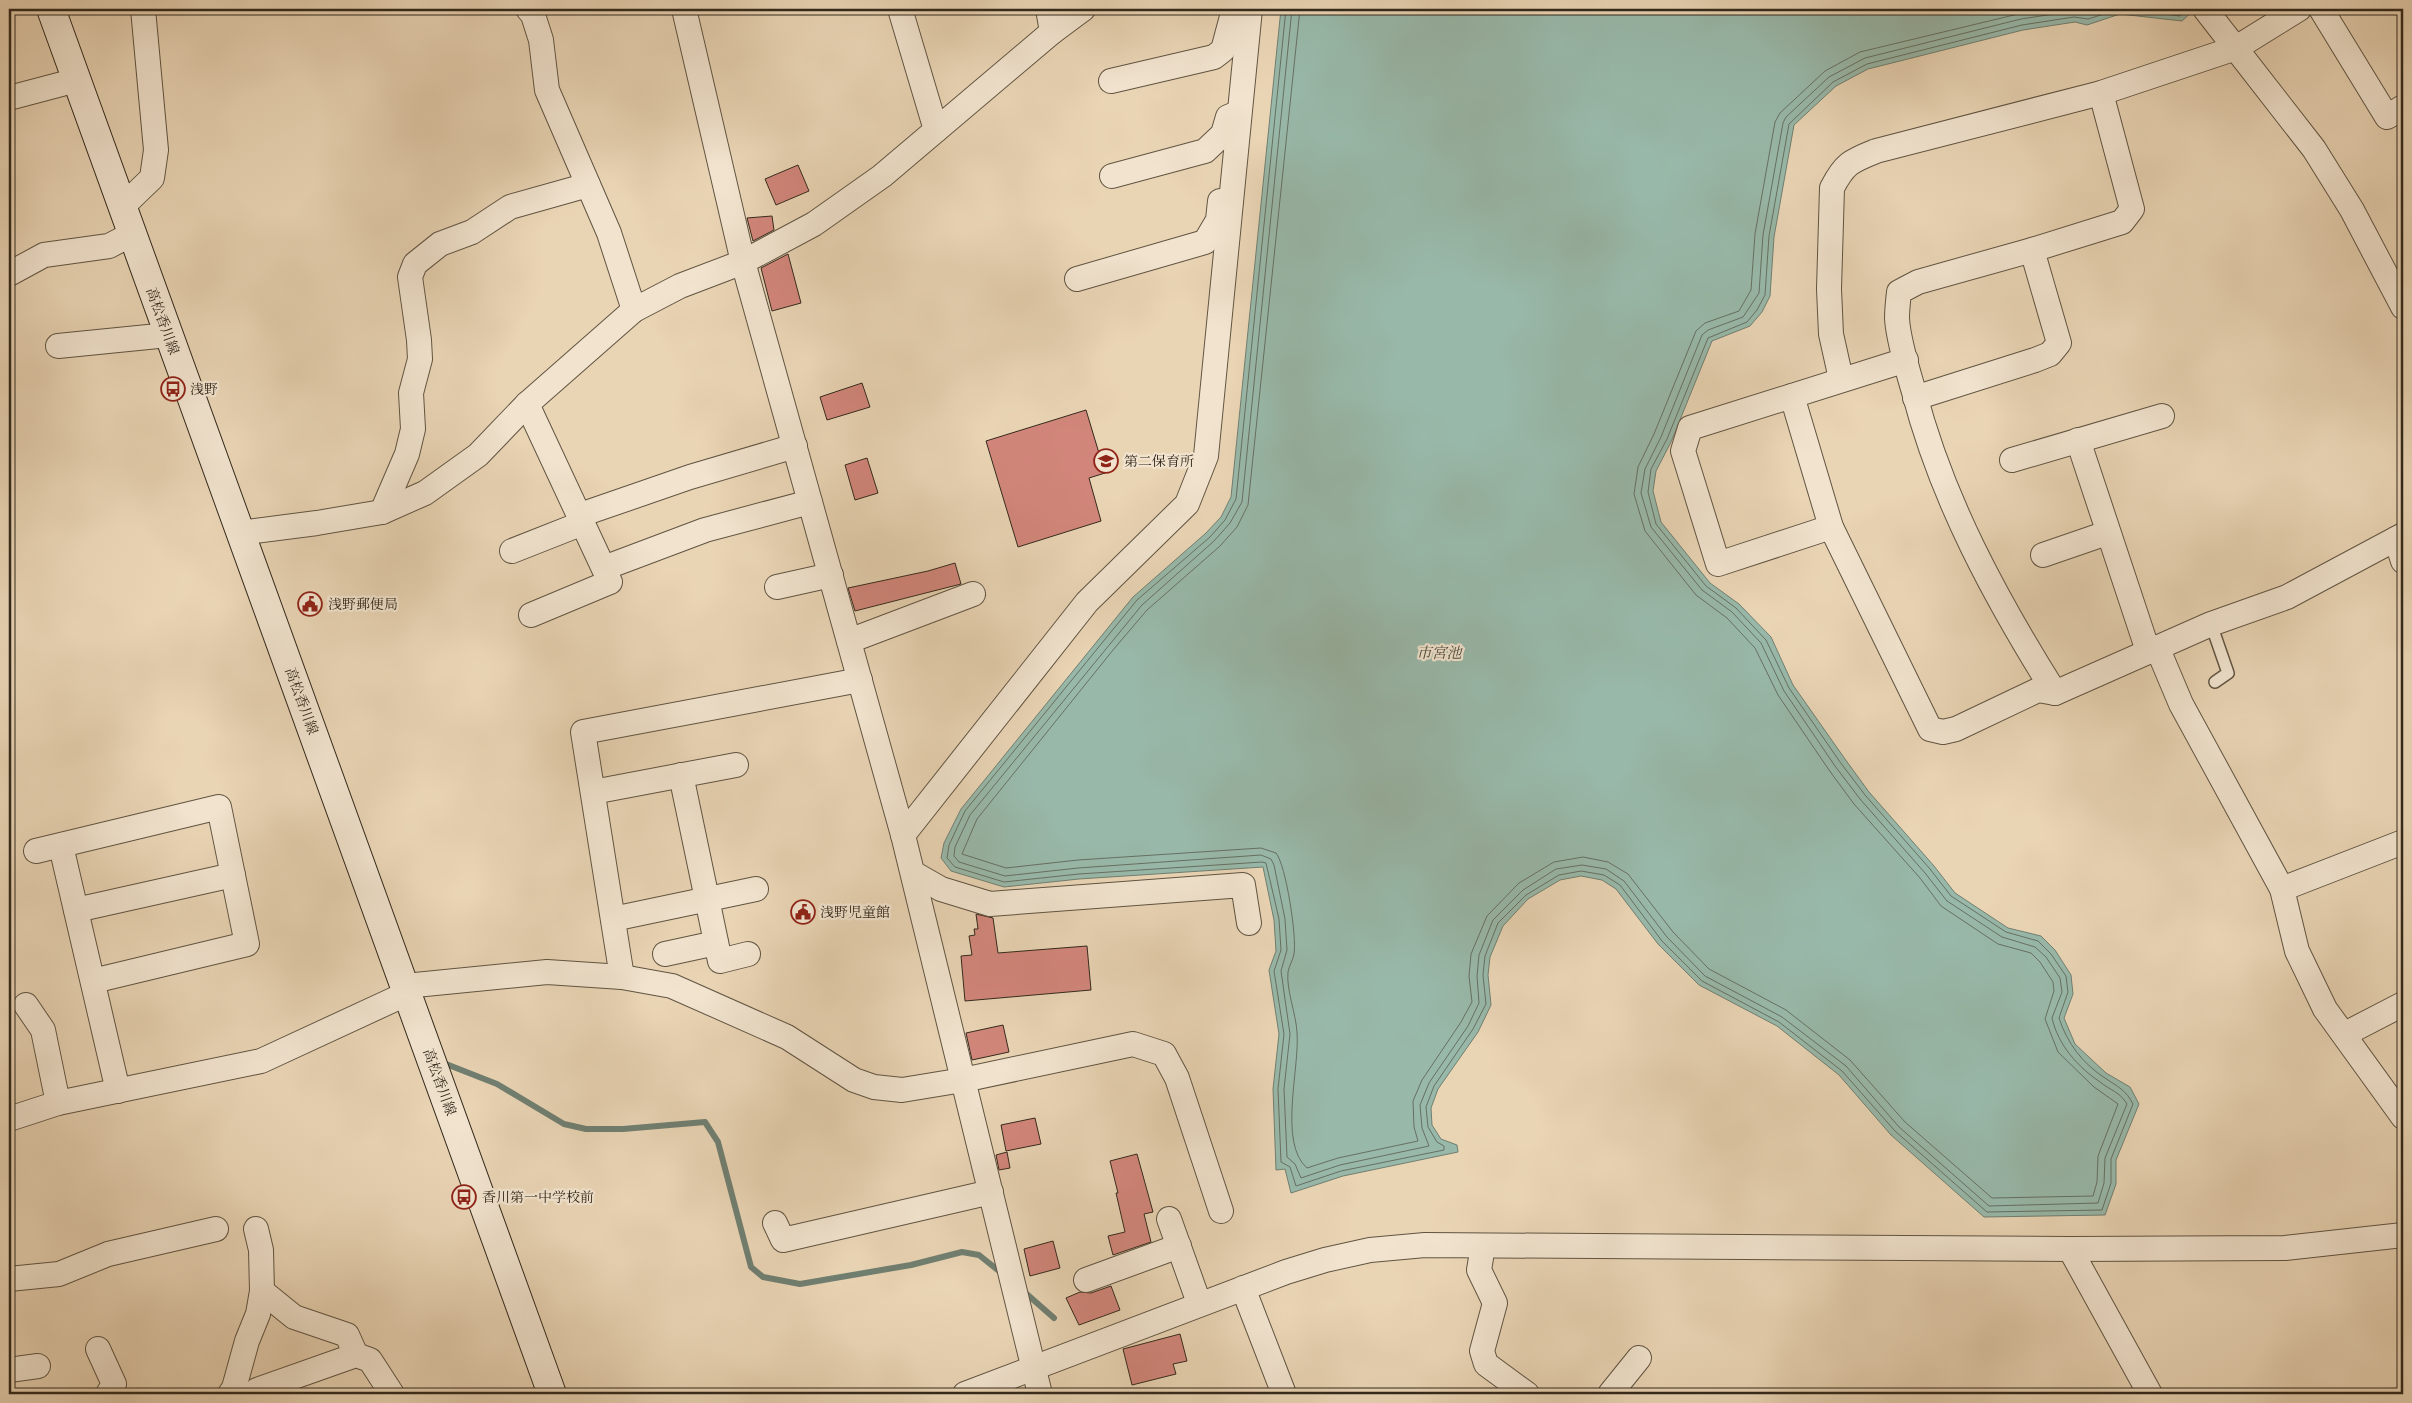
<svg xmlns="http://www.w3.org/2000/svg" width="2412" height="1403" viewBox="0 0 2412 1403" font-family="Vollkorn,'Noto Serif JP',serif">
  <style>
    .water { fill: #98b8a9; stroke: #707f71 }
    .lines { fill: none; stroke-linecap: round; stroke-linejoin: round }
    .shore { stroke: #667062; stroke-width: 1 }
    .stream { stroke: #707f71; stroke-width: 6 }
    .building { fill: #d2867b; stroke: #33291c }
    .lane-casing { stroke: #605442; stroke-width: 14 }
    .street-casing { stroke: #605442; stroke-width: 26 }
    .secondary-casing { stroke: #33291c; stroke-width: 30 }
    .lane { stroke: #f1e3ce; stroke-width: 11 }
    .street { stroke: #f1e3ce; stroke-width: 24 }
    .secondary { stroke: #f1e3ce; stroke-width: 28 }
    .labels { text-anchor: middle; stroke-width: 4.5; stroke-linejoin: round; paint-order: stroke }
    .street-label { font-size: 14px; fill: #33291c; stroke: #f1e3ce }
    .poi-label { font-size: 14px; fill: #33291c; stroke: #f1e3ce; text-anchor: start }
    .water-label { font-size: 15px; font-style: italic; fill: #4c4d3f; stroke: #f1e3ce }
  </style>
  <rect width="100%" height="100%" fill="#e9d4b4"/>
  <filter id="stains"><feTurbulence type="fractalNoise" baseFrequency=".004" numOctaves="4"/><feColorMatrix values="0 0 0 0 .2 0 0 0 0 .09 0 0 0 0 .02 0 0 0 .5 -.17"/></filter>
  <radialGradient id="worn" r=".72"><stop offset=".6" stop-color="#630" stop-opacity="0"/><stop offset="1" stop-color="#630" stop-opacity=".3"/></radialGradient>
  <polygon class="water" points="1281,9 2190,9 2193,11 2182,21 2120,14 2087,25 2075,22 2023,30 1868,69 1836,86 1794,125 1774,237 1770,296 1762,312 1750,326 1712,341 1671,442 1656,471 1653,491 1661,522 1710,583 1739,604 1771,637 1793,685 1845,759 1869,792 1934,866 1955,893 2008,928 2041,936 2055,950 2071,975 2073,994 2064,1018 2075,1044 2106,1073 2130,1087 2139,1104 2116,1160 2116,1184 2105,1215 1984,1217 1891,1135 1839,1075 1777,1026 1699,985 1658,944 1616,889 1602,880 1581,876 1560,880 1528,899 1503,926 1490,957 1488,975 1491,1005 1478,1032 1438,1089 1431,1108 1432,1125 1441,1139 1457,1145 1458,1152 1343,1176 1291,1193 1285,1169 1276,1170 1273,1089 1279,1034 1269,970 1276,951 1274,920 1263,867 1079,879 1004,887 951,871 941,858 944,843 961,809 1133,597 1206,533 1221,517 1231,497"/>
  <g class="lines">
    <g class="shore">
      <path d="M1286,9L1236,499L1225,520L1210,537L1137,600L965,811L949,845L947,858L955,867L1004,882L1079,874L1262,862L1266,863L1279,919L1281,950L1274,971L1284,1034L1278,1089L1281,1162L1290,1167L1296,1186L1341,1171L1444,1150V1146L1437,1142L1428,1127L1426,1107L1434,1086L1473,1029L1486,1004L1483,975L1485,956L1498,923L1526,895L1559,875L1581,871L1604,875L1620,885L1662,941L1702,981L1779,1022L1842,1071L1895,1131L1987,1212L2102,1210L2111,1183V1159L2133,1104C2126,1090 2118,1087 2105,1078C2083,1064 2067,1043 2059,1018L2068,992L2066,976L2051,954L2038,941L2006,932L1951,896L1930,869L1865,795L1840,762L1789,688L1766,640L1736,608L1706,586L1656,524L1648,492L1651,469L1667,439L1708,338L1747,322L1757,310L1765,295L1769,236L1789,124L1833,82L1867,64L2022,25L2074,17L2088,19L2120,9L2180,16L2187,9"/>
      <path d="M1292,9L1242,502L1230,523L1214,541L1142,605L970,815L955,847L954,856L959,862L1005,876L1078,868L1261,855L1271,859L1274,865L1285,919L1287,950L1281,971L1290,1034L1284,1089L1287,1157L1295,1164L1301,1178L1340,1165L1429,1146L1422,1128L1420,1105L1429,1083L1468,1026L1479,1003L1477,976L1479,955L1493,920L1523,890L1556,869L1582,865L1606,869L1624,881L1667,937L1705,976L1782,1017L1846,1066L1899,1127L1989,1206L2098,1203L2104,1183L2105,1158L2127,1104C2120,1092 2110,1090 2100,1082C2078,1067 2058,1045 2052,1018L2062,992L2060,978L2046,957L2035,947L2002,937L1947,901L1925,873L1860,799L1835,766L1784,691L1761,643L1732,612L1702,590L1651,527L1641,493L1645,469L1661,437L1702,335L1708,330L1743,317L1759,293L1763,235L1783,123L1786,117L1829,77L1865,58L2021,19L2074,11L2087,13L2104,9"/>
      <path d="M1300,9L1248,505L1237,527L1220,546L1147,610L1113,650L977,819L962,854L1006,868L1078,860L1261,848L1276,853C1286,865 1297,937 1294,954C1293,960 1289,966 1288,972C1286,989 1296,1014 1297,1032C1300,1068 1278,1143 1307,1168L1338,1158L1418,1141L1414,1127L1413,1101L1422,1080L1461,1022L1472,1002L1469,976L1471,954L1487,916L1519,883L1554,862L1583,857L1608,862L1628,874L1673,932L1709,969L1786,1010L1850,1060L1905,1122L1992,1198L2093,1196L2097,1182L2098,1156L2118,1104L2094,1087L2058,1052L2045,1019L2054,991L2053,982L2040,962L2031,953L1998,944L1941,906L1920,878L1854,804L1829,770L1778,695L1755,648L1727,618L1696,595L1645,531L1634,494L1638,467L1654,434L1696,331L1705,323L1739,311L1751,290L1755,234L1775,122L1780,113L1825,71L1860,52L2039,9"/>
    </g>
    <g class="stream">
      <polyline points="446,1064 497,1084 564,1124 586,1129 623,1129 705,1122 718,1142 751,1267 763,1277 800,1284 911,1265 962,1252 979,1255 1004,1275"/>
      <polyline points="1021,1289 1054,1318"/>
    </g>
  </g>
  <g class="building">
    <polygon points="798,165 809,191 776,205 765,179"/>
    <polygon points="772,216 774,230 753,241 747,218"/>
    <polygon points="788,254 801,303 772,311 761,268"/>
    <polygon points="862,383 870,407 827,420 820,397"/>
    <polygon points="1086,410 1105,473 1089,478 1101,521 1018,547 986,441"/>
    <polygon points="867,458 878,493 855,500 845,465"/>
    <polygon points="955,563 961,584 855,611 848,588 928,571"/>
    <polygon points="976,914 993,918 998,953 1087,946 1091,990 965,1001 961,956 972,955 969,936 975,935 974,929 978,929"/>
    <polygon points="1003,1025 1009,1052 972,1060 966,1033"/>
    <polygon points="1035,1118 1041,1144 1006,1151 1001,1125"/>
    <polygon points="1007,1152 1010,1168 999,1170 996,1155"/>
    <polygon points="1137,1154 1153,1212 1144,1214 1151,1242 1113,1255 1108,1236 1125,1232 1116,1193 1118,1193 1110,1161"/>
    <polygon points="1053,1241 1060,1268 1030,1276 1024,1249"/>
    <polygon points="1111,1286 1120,1310 1079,1325 1066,1298 1080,1292 1091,1293"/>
    <polygon points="1180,1334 1187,1361 1173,1364 1176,1374 1132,1385 1123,1349"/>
  </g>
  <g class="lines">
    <g class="lane-casing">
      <polyline id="lane" points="2211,624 2228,673 2215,682"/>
    </g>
    <g class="street-casing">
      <g id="street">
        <polyline points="528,9 533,15 541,40 547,90 609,233 634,310"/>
        <polyline points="684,9 743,262 903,835 1040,1394"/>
        <polyline points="900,9 936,130"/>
        <polyline points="1048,9 1052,32"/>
        <polyline points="2205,9 2314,149 2352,210 2403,307"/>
        <polyline points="2321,9 2387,117 2403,107"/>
        <polyline points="1111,81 1214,57 1223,50 1234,9"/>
        <path d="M2101,93L2132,209L2122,222L2032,250L1918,282L1899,292C1898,301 1897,310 1897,318C1898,339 1908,372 1914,392C1942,500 1996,599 2055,693L2211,624L2287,597L2403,535"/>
        <polyline points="9,98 77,80"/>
        <polyline points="1112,176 1205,151 1223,134 1228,117 1238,113"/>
        <polyline points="122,207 152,178 156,150 143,9"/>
        <polyline points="9,274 44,255 109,246 132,234"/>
        <polyline points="1077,279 1205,242 1218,220 1220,201"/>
        <polyline points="58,346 168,335"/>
        <path d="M1841,379L1831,334L1829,289L1832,188C1845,163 1851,161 1876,151L2101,93L2236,48L2299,9"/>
        <polyline points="1792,396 1831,527 1930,729 1943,732 1956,729 2038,690 2055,693"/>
        <polyline points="1915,398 2035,360 2050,354 2059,343 2032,250"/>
        <polyline points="527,404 610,582 531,615"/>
        <polyline points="2078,440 2148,651"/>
        <polyline points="2012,460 2162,416"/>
        <polyline points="382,512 407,454 413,429 411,393 420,359 419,340 410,277 415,264 440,244 472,232 510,207 588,185"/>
        <polyline points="580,515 690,477 795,446"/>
        <polyline points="1831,527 1718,564 1683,451 1690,428 1906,360"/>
        <polyline points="240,533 317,523 382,512 425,493 478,455 527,404 634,310 680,286 743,262 814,224 882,176 1052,32 1083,9"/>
        <polyline points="2396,539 2403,561"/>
        <polyline points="512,551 583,523"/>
        <polyline points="2043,555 2107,533"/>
        <polyline points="604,568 705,530 810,502"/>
        <polyline points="777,587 831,575"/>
        <polyline points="849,641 973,594"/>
        <polyline points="2157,647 2181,704 2282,889 2297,951 2325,1009 2403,1117"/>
        <polyline points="681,775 720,961 748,954"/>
        <polyline points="593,792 736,765"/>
        <polyline points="903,835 1087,602 1187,504 1206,456 1250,9"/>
        <polyline points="61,846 118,1091"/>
        <polyline points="36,851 219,807 247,944 93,981"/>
        <polyline points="913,873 941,889 990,904 1243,885 1249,923"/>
        <polyline points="2282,889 2403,842"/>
        <polyline points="76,910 233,875"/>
        <polyline points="613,919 756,889"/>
        <polyline points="665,954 716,943"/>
        <polyline points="622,977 583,732 860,680"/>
        <polyline points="405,986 547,972 622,977 672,986 787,1037 854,1080 874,1087 902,1090 963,1080 1133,1044 1164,1054 1177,1078 1221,1211"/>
        <polyline points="26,1005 43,1030 58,1103"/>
        <polyline points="2345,1034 2403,1004"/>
        <polyline points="9,1119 58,1103 261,1061 408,993"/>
        <polyline points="1169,1219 1199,1303"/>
        <polyline points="775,1223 783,1240 991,1192"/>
        <polyline points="1483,1246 1479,1270 1495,1303 1482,1351 1486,1364 1527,1394"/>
        <polyline points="2070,1249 2150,1394"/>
        <polyline points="9,1279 59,1274 108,1254 216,1229"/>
        <polyline points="1086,1280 1179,1246"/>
        <polyline points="1243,1288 1284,1394"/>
        <polyline points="262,1291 294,1317 347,1335 356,1355"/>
        <polyline points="98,1349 114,1384 108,1394"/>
        <polyline points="9,1370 38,1366"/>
        <polyline points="257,1390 356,1355 370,1360 392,1394"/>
        <polyline points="230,1394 234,1388 247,1341 258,1314 262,1291 261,1250 256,1229"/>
        <polyline points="965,1394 1286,1272 1325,1260 1370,1250 1425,1245 2070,1249 2285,1248 2403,1235"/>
        <polyline points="1610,1394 1639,1358"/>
      </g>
    </g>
    <g class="secondary-casing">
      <polyline id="secondary" points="51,9 552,1394"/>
    </g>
    <use href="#lane" class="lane"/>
    <use href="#street" class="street"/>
    <use href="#secondary" class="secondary"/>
  </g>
  <defs>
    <g id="bus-ring" transform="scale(1.25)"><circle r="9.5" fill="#f1e3ce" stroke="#8f2418" stroke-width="1.5"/><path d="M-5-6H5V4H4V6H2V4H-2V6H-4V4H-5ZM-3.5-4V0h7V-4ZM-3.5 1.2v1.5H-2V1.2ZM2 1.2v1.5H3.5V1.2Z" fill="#8f2418"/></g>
    <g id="school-ring" transform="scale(1.25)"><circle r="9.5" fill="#f1e3ce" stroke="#8f2418" stroke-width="1.5"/><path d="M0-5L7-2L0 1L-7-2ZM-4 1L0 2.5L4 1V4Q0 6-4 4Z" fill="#8f2418"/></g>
    <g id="civic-ring" transform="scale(1.25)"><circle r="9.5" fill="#f1e3ce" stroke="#8f2418" stroke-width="1.5"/><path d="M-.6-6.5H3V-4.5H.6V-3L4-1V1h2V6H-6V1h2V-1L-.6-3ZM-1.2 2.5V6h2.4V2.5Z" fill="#8f2418"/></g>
  </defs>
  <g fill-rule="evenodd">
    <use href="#bus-ring" x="173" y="389"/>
    <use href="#school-ring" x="1106" y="461"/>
    <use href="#civic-ring" x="310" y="604"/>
    <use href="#civic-ring" x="803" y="912"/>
    <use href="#bus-ring" x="464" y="1197"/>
  </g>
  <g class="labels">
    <g class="street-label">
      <text transform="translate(163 321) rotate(70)" y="5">高松香川線</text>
      <text transform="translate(302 701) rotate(70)" y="5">高松香川線</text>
      <text transform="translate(440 1082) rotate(70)" y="5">高松香川線</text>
    </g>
    <g class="poi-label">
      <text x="190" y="394">浅野</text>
      <text x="1124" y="466">第二保育所</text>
      <text x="328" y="609">浅野郵便局</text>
      <text x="820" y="917">浅野児童館</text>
      <text x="482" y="1202">香川第一中学校前</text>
    </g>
    <g class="water-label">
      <text x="1439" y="658">市宮池</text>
    </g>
  </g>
  <rect width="2412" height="1403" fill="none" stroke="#e9d4b4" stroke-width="30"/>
  <rect x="10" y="10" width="2392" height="1383" fill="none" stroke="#33291c" stroke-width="2.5"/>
  <rect x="15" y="15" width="2382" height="1373" fill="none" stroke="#33291c"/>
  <rect width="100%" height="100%" filter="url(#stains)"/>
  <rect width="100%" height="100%" fill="url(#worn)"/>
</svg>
